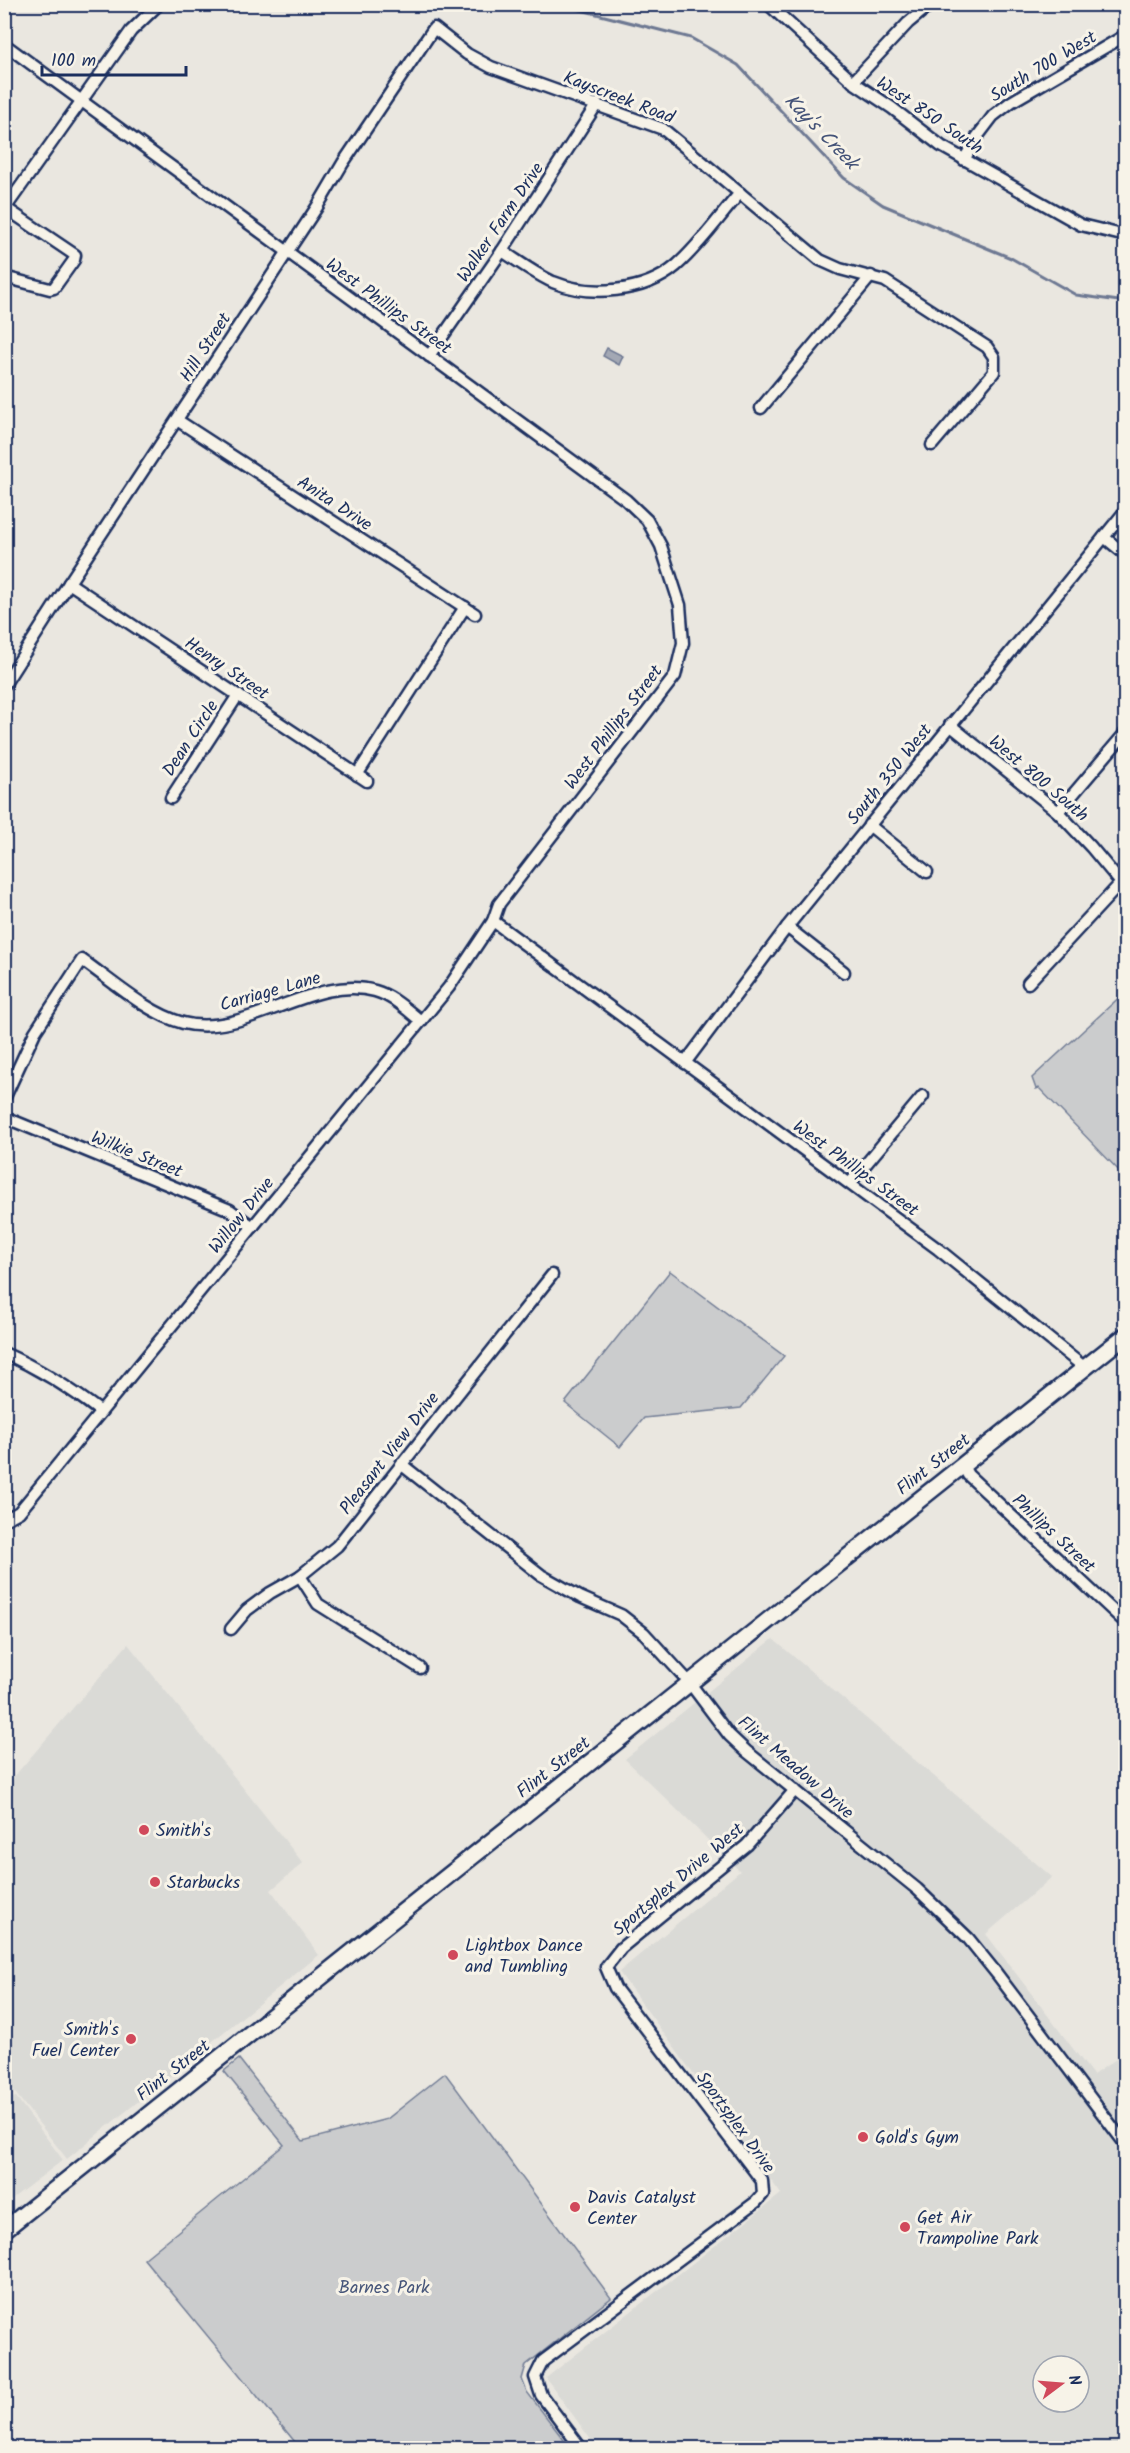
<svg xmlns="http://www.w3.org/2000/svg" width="1130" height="2453" viewBox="0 0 1130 2453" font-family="Kalam,sans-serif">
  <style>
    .built { fill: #dadad6; fill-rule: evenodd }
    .green { fill: #cbcccd; stroke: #737e96; stroke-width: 1.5 }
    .water { fill: #a3a8b4; stroke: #6d7892; stroke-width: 1.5 }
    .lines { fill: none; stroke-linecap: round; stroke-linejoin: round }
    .stream { stroke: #6d7892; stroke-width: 3 }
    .street-casing { stroke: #1b2f5e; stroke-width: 15 }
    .secondary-casing { stroke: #1b2f5e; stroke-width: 20 }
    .street { stroke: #f7f3e8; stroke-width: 10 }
    .secondary { stroke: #f7f3e8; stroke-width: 15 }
    .poi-dot { fill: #d1495b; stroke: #f7f3e8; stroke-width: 2 }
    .labels { text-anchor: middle; stroke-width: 6; stroke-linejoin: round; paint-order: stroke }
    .street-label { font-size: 18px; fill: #1b2f5e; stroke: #f7f3e8 }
    .poi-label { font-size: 18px; fill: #1b2f5e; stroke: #f7f3e8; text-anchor: start }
    .park-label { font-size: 18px; fill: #47567a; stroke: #f7f3e8 }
    .water-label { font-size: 20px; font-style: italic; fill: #445378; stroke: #f7f3e8 }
  </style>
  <rect width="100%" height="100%" fill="#eae7e0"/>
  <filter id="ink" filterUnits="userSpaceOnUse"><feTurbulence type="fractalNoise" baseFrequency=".0167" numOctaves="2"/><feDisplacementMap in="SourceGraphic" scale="12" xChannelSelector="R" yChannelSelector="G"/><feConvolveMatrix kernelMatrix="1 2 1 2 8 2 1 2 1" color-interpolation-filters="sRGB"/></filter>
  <g filter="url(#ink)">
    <g class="built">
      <path d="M773,1639L1052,1877L986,1934L1093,2075L1125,2053V2448H597L546,2378L781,2194L619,1972L740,1871L625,1759ZM1043,2366H1079V2402H1043Z"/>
      <polygon points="128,1644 303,1863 271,1890 319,1955 67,2159 9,2085 5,2086 5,1787"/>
      <polygon points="16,2097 63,2160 5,2204 5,2100"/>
    </g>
    <g class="green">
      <polygon points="1125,992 1125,1177 1039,1088 1036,1089 1032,1078"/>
      <polygon points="670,1271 784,1356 741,1408 644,1418 620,1447 565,1403"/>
      <polygon points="239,2059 303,2141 387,2119 445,2073 611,2298 526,2365 522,2379 527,2392 570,2448 300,2448 144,2259 284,2145 224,2071"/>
    </g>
    <polygon class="water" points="607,348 623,356 619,365 603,356"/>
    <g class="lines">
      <polyline class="stream" points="568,4 573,8 691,38 738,65 844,178 883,205 1011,258 1076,295 1126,302"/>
      <g class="street-casing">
        <g id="street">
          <polyline points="768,4 853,82 892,108 941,146 1081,225 1126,236"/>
          <polyline points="4,44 626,500 647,520 661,546 680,605 683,643 675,676 499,904 493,921 449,987 19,1512 4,1520"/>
          <polyline points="853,82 908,23 931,4"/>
          <polyline points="964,160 977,137 993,116 1011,102 1126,35"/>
          <polyline points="4,207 75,255 74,260 54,288 50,289 4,277"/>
          <polyline points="4,210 131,31 159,4"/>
          <path d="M502,251C518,261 535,274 553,282C590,297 644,293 676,266C700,245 719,217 740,193"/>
          <polyline points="429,356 502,251 597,104"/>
          <polyline points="761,408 871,276"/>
          <polyline points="177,420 475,614"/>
          <polyline points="1104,537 1126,555"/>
          <polyline points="69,583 367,781"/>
          <polyline points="4,685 69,583 317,207 343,163 434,28 467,54 491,67 663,129 820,260 840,269 885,281 987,347 994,357 994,372 932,445"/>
          <polyline points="950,725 1058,812 1091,847 1126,889"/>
          <polyline points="357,775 465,607"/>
          <polyline points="171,798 238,695"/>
          <polyline points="1058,812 1126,732"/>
          <polyline points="869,825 927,872"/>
          <polyline points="493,921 938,1249 1085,1368"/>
          <polyline points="787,927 844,972"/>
          <polyline points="1028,983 1120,884"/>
          <polyline points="685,1063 787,927 1126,510"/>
          <path d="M4,1099L35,1032L82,960C112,981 147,1013 183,1023C245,1039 315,973 375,991C393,996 407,1010 421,1021"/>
          <polyline points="4,1117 230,1210 253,1227"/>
          <polyline points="850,1183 923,1096"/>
          <path d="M4,1353C40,1369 70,1388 101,1412"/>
          <polyline points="401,1464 541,1575 580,1597 621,1615 644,1633 689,1682 729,1735 746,1751 917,1889 968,1938 997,1974 1126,2145"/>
          <polyline points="963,1466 968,1475 1126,1623"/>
          <polyline points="300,1576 318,1604 420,1668"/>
          <polyline points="231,1629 247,1610 270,1593 300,1576 337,1546 552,1275"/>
          <polyline points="581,2448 541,2395 535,2377 543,2361 756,2202 763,2194 762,2181 615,1988 606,1967 621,1948 747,1845 795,1790"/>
        </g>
      </g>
      <g class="secondary-casing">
        <polyline id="secondary" points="4,2230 1126,1335"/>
      </g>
      <use href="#street" class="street"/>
      <use href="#secondary" class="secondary"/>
    </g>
  </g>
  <g class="poi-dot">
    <circle cx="144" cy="1830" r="6"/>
    <circle cx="155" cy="1882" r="6"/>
    <circle cx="453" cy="1955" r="6"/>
    <circle cx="131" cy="2039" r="6"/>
    <circle cx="863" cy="2137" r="6"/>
    <circle cx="575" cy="2207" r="6"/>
    <circle cx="905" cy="2227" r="6"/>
  </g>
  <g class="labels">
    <g class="street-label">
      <text transform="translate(1043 66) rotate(-31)" y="6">South 700 West</text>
      <text transform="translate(619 97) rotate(21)" y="6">Kayscreek Road</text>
      <text transform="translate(930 115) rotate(34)" y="6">West 850 South</text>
      <text transform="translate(500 222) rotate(-56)" y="6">Walker Farm Drive</text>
      <text transform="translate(389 306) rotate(36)" y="6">West Phillips Street</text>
      <text transform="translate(205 347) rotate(-57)" y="6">Hill Street</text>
      <text transform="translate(335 503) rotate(33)" y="6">Anita Drive</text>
      <text transform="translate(227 668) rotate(34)" y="6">Henry Street</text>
      <text transform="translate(613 727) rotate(-53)" y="6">West Phillips Street</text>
      <text transform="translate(190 738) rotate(-57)" y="6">Dean Circle</text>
      <text transform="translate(889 774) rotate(-51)" y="6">South 350 West</text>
      <text transform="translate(1039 778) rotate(40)" y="6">West 800 South</text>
      <text transform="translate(270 991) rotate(-16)" y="6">Carriage Lane</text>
      <text transform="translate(137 1154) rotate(22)" y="6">Wilkie Street</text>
      <text transform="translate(856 1168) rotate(36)" y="6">West Phillips Street</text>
      <text transform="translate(241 1215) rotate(-51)" y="6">Willow Drive</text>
      <text transform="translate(389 1453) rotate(-52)" y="6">Pleasant View Drive</text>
      <text transform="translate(933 1464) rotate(-38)" y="6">Flint Street</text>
      <text transform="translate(1054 1533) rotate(43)" y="6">Phillips Street</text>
      <text transform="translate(553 1767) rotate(-38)" y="6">Flint Street</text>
      <text transform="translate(796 1767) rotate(41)" y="6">Flint Meadow Drive</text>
      <text transform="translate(678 1879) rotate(-40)" y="6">Sportsplex Drive West</text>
      <text transform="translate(173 2070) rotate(-38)" y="6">Flint Street</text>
      <text transform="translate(736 2122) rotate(54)" y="6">Sportsplex Drive</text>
    </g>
    <g class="poi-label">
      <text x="156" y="1836">Smith's</text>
      <text x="167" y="1888">Starbucks</text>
      <text x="465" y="1951">Lightbox Dance<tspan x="465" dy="21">and Tumbling</tspan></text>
      <text x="119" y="2035" text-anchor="end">Smith's<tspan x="119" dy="21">Fuel Center</tspan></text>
      <text x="875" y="2143">Gold's Gym</text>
      <text x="587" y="2203">Davis Catalyst<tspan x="587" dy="21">Center</tspan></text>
      <text x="917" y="2223">Get Air<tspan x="917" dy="21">Trampoline Park</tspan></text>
    </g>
    <g class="park-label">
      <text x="384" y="2293">Barnes Park</text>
    </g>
    <g class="water-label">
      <text transform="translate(822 131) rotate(46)" y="7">Kay's Creek</text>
    </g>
  </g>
  <rect width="1130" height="2453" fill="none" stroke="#f7f3e8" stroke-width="24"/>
  <rect x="12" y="12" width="1106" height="2429" fill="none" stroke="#1b2f5e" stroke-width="2" filter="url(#ink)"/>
  <g transform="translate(1061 2384) rotate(74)"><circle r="28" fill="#f7f3e8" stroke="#9fa5b1" stroke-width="1.5"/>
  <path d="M0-4.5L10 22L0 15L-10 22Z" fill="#d1495b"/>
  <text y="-9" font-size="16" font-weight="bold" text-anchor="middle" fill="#1b2f5e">N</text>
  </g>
  <path d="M42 66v9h144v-9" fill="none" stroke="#1b2f5e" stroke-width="3"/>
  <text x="51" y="66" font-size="18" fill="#1b2f5e" stroke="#f7f3e8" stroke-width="4.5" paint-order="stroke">100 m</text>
</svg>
